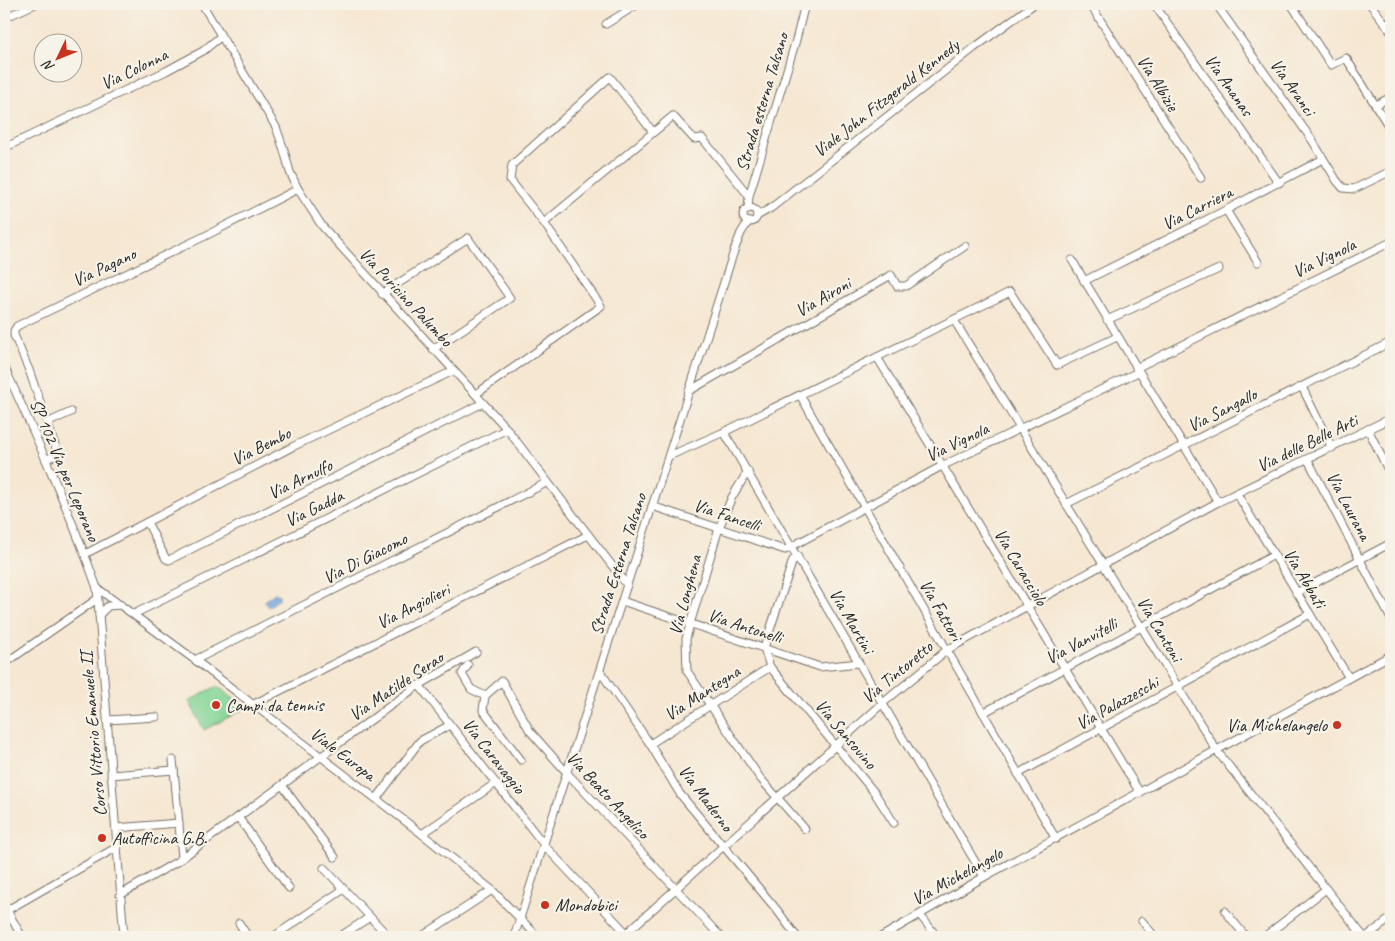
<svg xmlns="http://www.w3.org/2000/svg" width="1395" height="941" viewBox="0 0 1395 941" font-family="Caveat,sans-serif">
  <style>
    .green { fill: #82d495; stroke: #568060 }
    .water { fill: #72a6de; stroke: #4e6884 }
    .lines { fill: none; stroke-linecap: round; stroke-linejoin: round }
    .minor-casing { stroke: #726d65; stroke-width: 9 }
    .minor { stroke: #fff; stroke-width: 7 }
    .poi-dot { fill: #c8321e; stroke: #f7f3e8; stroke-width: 2 }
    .labels { text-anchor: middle; stroke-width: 4.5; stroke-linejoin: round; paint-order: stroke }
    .street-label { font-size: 18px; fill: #2b2b2b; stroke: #f7f3e8 }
    .poi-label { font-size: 18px; fill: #2b2b2b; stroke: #f7f3e8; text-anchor: start }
  </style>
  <rect width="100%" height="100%" fill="#f7f3e8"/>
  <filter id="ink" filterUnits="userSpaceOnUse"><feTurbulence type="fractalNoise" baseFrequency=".02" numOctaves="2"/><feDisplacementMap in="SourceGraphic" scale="10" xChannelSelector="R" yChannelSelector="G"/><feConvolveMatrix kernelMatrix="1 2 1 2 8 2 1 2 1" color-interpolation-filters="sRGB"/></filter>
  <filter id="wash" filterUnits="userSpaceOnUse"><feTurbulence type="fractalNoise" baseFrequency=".0096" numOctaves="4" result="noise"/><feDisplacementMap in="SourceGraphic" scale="20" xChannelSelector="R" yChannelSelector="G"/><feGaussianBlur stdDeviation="1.12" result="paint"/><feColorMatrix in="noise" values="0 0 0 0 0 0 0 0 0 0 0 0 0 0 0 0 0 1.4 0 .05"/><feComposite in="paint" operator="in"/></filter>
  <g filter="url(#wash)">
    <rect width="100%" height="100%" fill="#f6e7d2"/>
    <polygon class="green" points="217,686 246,708 204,730 189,701"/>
    <polygon class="water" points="275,593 279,595 279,599 268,607 264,601"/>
  </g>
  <g filter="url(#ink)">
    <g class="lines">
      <g class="minor-casing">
        <g id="minor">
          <polyline points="202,4 276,127 284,150 290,172 298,189 322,226 507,429 627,585"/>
          <polyline points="1090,4 1201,178"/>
          <polyline points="1154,4 1279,183"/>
          <polyline points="1216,4 1312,140 1337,181 1343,188 1354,189 1391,171"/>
          <polyline points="1291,4 1331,65 1346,58 1391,130"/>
          <polyline points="1370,4 1391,31"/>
          <polyline points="4,18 35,4"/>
          <polyline points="606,24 638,4"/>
          <polyline points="1376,105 1391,97"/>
          <polyline points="4,148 166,71 203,51 220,37"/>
          <circle cx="750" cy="215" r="7"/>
          <polyline points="748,209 749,196 796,40 805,4"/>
          <polyline points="1226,210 1258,262"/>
          <polyline points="757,216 771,208 974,48 1034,4"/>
          <polyline points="544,223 673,116 694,139 702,138 749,196"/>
          <polyline points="1072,260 1218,502"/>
          <polyline points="1084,281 1226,210 1323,159"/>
          <polyline points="382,294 468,238 510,298 433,349"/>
          <polyline points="954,320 1217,751 1364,937"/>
          <polyline points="1107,320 1219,269"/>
          <polyline points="877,357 1140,793"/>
          <path d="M4,366C37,439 70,512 97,588L124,937"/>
          <polyline points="1136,368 1391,242"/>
          <polyline points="1302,387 1332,448"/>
          <polyline points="689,391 891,275 897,286 906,286 965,246"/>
          <polyline points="476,394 601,306 544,223 510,180 512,165 610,77 653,132"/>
          <polyline points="800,395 1056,839"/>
          <polyline points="47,423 71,412"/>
          <polyline points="1368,429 1391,476"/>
          <polyline points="724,432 984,877"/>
          <polyline points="669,456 724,432 1010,292 1057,365 1117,337"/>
          <polyline points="46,459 54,456 56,454 56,448 29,370 14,335 14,331 17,326 203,237 298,189"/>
          <polyline points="1308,460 1391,619"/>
          <polyline points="748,471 732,497 719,528 690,624 686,639 687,671 760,778 805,829"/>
          <polyline points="1237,494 1349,678"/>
          <polyline points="1066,504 1391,342"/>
          <polyline points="652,506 785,550 942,466 1138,372"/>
          <polyline points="147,522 166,559 169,560 483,403"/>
          <polyline points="85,554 292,447 453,371"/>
          <polyline points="798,557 793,560 764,648 770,667 874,792 894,823"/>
          <polyline points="97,588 195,660 422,834 492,890 538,937"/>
          <polyline points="1296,593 1391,543"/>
          <polyline points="622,601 820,667 859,663"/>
          <polyline points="134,614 507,429"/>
          <polyline points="99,615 108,606 121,605"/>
          <polyline points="195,660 548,482"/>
          <polyline points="4,664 97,599"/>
          <polyline points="468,665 462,674 471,689 485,696"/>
          <polyline points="600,671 650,744 680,794 777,910 797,937"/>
          <polyline points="419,685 545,846 630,937"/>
          <polyline points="252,705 588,535"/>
          <polyline points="983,713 1274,555"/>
          <polyline points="108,720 156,717"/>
          <polyline points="650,744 770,667"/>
          <polyline points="173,760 174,770"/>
          <polyline points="521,760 483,710 485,696 502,681 530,731 568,774 721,937"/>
          <polyline points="1018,774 1310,614"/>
          <polyline points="111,775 174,770 182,858"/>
          <polyline points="282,785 335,857"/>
          <polyline points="377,798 420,741 450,725"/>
          <polyline points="238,817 289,888"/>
          <polyline points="116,828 179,823"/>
          <polyline points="422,834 496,783"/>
          <polyline points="324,868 389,937"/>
          <polyline points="120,895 178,861 416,687 476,652"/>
          <polyline points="4,905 22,937"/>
          <polyline points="1225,911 1246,937"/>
          <polyline points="4,912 117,847"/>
          <polyline points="920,915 937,937"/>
          <polyline points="1142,921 1155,937"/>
          <polyline points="239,923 248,937"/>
          <polyline points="273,937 344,889"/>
          <polyline points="339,937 370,917"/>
          <polyline points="421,937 492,890"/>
          <polyline points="514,937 734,251 741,233 748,222"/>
          <polyline points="622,937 883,703 947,650 1218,502 1391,418"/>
          <polyline points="881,937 984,877 1391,655"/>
          <polyline points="1264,937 1326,889"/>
          <polyline points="1366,937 1391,918"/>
        </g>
      </g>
      <use href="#minor" class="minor"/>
    </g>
  </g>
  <g class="poi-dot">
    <circle cx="216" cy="705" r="5"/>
    <circle cx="1337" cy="725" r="5"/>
    <circle cx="102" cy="838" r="5"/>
    <circle cx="545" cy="905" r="5"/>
  </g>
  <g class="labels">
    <g class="street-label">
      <text transform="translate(134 69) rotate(-26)" y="6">Via Colonna</text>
      <text transform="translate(1158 83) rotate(58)" y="6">Via Albizie</text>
      <text transform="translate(1229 85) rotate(55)" y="6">Via Ananas</text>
      <text transform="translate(1293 87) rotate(55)" y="6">Via Aranci</text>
      <text transform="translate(886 98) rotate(-38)" y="6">Viale John Fitzgerald Kennedy</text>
      <text transform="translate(762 102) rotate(-73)" y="6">Strada esterna Talsano</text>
      <text transform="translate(1197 208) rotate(-27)" y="6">Via Carriera</text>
      <text transform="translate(1324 258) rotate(-26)" y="6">Via Vignola</text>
      <text transform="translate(104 267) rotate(-25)" y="6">Via Pagano</text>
      <text transform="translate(406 297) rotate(47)" y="6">Via Puricino Palumbo</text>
      <text transform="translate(823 297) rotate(-30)" y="6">Via Aironi</text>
      <text transform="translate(1222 410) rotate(-27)" y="6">Via Sangallo</text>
      <text transform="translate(957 442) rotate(-26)" y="6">Via Vignola</text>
      <text transform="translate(1307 443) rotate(-26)" y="6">Via delle Belle Arti</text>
      <text transform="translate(261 446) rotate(-27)" y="6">Via Bembo</text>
      <text transform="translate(65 470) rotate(67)" y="6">SP 102 Via per Leporano</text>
      <text transform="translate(300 479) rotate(-26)" y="6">Via Arnulfo</text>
      <text transform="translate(1349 506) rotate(62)" y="6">Via Laurana</text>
      <text transform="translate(314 508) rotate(-26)" y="6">Via Gadda</text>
      <text transform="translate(727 515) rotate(18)" y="6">Via Fancelli</text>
      <text transform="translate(365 558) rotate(-27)" y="6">Via Di Giacomo</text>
      <text transform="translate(618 564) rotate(-72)" y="6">Strada Esterna Talsano</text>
      <text transform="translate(1021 567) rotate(59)" y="6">Via Caracciolo</text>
      <text transform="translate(1305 578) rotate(59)" y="6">Via Abbati</text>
      <text transform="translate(685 595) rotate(-75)" y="6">Via Longhena</text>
      <text transform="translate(413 606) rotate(-27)" y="6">Via Angiolieri</text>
      <text transform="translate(941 610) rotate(60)" y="6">Via Fattori</text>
      <text transform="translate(852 621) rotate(60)" y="6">Via Martini</text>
      <text transform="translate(745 626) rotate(18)" y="6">Via Antonelli</text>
      <text transform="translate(1160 629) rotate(59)" y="6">Via Cantoni</text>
      <text transform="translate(1081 641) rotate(-28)" y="6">Via Vanvitelli</text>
      <text transform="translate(897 672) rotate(-40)" y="6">Via Tintoretto</text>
      <text transform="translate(396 686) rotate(-34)" y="6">Via Matilde Serao</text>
      <text transform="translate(702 693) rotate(-33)" y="6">Via Mantegna</text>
      <text transform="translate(1117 703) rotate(-29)" y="6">Via Palazzeschi</text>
      <text transform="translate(93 734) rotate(-95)" y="6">Corso Vittorio Emanuele II</text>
      <text transform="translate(846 734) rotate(50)" y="6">Via Sansovino</text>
      <text transform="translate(343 754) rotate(37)" y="6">Viale Europa</text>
      <text transform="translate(494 756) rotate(52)" y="6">Via Caravaggio</text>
      <text transform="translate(608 795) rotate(47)" y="6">Via Beato Angelico</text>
      <text transform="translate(706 798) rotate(53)" y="6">Via Maderno</text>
      <text transform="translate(957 876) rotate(-29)" y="6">Via Michelangelo</text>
    </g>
    <g class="poi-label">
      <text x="226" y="711">Campi da tennis</text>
      <text x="1327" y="731" text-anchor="end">Via Michelangelo</text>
      <text x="112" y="844">Autofficina G.B.</text>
      <text x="555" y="911">Mondobici</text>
    </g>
  </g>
  <rect width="1395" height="941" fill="none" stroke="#f7f3e8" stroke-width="20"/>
  <g transform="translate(58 58) rotate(227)"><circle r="24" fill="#f7f3e8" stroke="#a5a39c"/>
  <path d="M0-4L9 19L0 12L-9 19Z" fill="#c8321e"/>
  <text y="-8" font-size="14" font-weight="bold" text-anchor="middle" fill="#2b2b2b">N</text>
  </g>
</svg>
